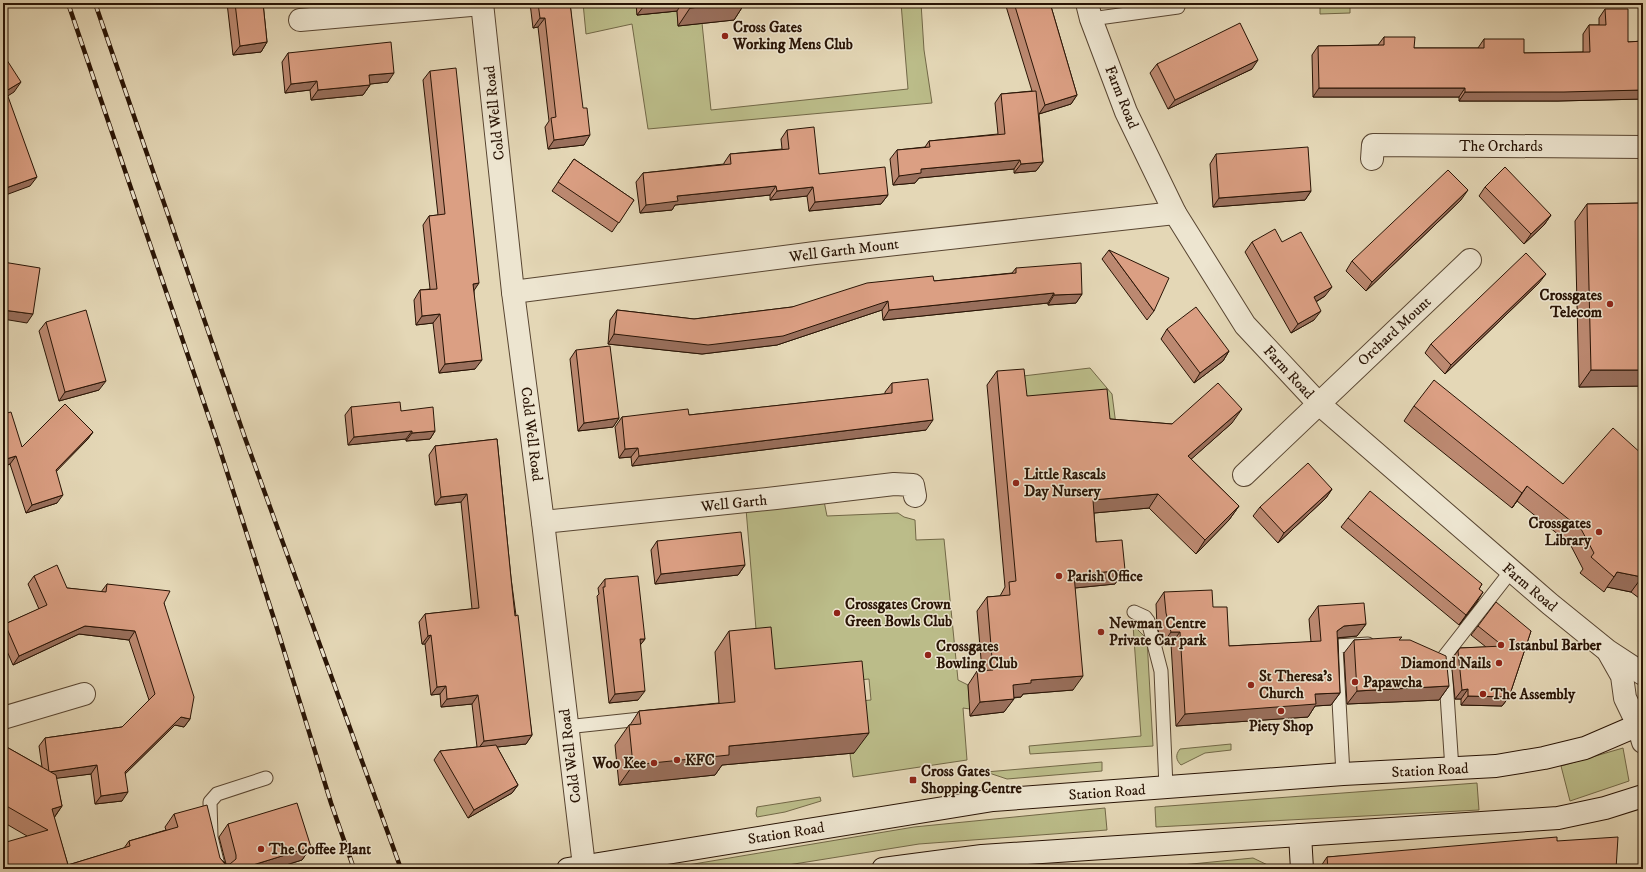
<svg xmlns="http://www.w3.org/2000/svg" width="1646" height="872" viewBox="0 0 1646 872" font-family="'IM FELL DW Pica',serif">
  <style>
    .green { fill: #bbbc89; stroke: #726847 }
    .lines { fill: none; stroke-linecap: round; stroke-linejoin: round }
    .service-casing { stroke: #584531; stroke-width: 15 }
    .minor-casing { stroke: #584531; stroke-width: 24 }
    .tertiary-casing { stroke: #584531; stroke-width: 24 }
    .secondary-casing { stroke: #291405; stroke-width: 24 }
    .service { stroke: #ede5d0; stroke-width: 13 }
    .minor { stroke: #ede5d0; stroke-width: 22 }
    .tertiary { stroke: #ede5d0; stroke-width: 22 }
    .secondary { stroke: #ede5d0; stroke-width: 22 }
    .rail-casing { stroke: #291405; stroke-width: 4.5 }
    .rail { stroke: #ede5d0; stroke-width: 3; stroke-dasharray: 9; stroke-linecap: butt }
    .wall { fill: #bc8971; stroke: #291405 }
    .shaded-wall { fill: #996f5c; stroke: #291405 }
    .building { fill: #db9f83; stroke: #291405 }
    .poi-dot { fill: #8f2418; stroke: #ede5d0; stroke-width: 1.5 }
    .labels { text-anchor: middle; stroke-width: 3; stroke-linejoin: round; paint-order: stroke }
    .poi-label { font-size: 15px; font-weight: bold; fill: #291405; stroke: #ede5d0; text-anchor: start }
    .street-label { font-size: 15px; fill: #291405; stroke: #ede5d0 }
  </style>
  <rect width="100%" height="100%" fill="#e4d7b6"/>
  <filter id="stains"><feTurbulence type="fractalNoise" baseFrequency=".005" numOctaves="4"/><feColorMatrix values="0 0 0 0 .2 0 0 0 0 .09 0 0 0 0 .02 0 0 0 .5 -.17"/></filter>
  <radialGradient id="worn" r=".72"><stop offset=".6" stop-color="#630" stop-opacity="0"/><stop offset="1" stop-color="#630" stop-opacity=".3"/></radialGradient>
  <g class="green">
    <polygon points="583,3 636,3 637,15 677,11 678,25 702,23 711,110 908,89 901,3 921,3 924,50 932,103 648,129 632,24 586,34"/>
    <polygon points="1320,3 1350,3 1350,13 1320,14"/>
    <polygon points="1090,368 1112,394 1122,472 1026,409 1023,376"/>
    <polygon points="824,501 827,516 898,513 904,517 915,520 916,540 944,539 958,680 968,685 970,709 963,708 967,760 853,777 850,754 854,753 849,702 871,700 869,679 761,689 746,509"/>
    <polygon points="1133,625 1147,639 1153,746 1030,754 1029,746 1141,736"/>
    <path d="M1231,744V750L1205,753L1181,765C1176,760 1175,755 1180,749Z"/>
    <polygon points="1623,748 1629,781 1570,801 1561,766"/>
    <polygon points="1102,762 1102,771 1007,779 986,772"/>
    <polygon points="1477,783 1479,810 1156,827 1155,807"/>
    <polygon points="820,797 821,801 785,812 757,817 756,814 757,807"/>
    <polygon points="1105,808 1107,830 919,844 763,869 664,869 914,827"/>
    <polygon points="1253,858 1276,869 1161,869 1161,867"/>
  </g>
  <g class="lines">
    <g class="service-casing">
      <g id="service">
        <polyline points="1091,19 1178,7"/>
        <polyline points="1134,612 1145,617 1148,621 1161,671 1166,787"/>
        <polyline points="566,727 650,718"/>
        <polyline points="1452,769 1445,665 1440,662 1511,571"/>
        <polyline points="1343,774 1336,646 1368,644"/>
        <polyline points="219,869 211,837 210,802 217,794 266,778"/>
      </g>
    </g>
    <g class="minor-casing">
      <g id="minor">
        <polyline points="482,3 513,292 543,522 584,866"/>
        <polyline points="1087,3 1091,19 1126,112 1175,213 1245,325 1318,403 1550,604 1608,651 1643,674"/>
        <polyline points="300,20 482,4"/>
        <polyline points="1372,159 1373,145 1643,147"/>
        <polyline points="513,292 815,253 1175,213"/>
        <polyline points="1244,475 1470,260"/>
        <polyline points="543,522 776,498 894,484 913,485 915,496"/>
        <polyline points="1609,653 1622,676 1625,698 1638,725"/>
        <polyline points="3,718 84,694"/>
      </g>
    </g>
    <g class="tertiary-casing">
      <polyline id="tertiary" points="1638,725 1643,742"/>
    </g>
    <g class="secondary-casing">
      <g id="secondary">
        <polyline points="1300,835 1302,869"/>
        <polyline points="568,869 993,800 1343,774 1496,766 1544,758 1585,748 1643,723"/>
        <polyline points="883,869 982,856 1558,818 1605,808 1643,796"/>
      </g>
    </g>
    <use href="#service" class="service"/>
    <use href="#minor" class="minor"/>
    <use href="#tertiary" class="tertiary"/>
    <use href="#secondary" class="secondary"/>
    <g class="rail-casing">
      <g id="rail">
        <polyline points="68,3 219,447 276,625 331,803 354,869"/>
        <polyline points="95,3 245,438 401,869"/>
      </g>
    </g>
    <use href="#rail" class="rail"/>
  </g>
  <g class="wall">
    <polygon points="227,3 263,3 267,42 261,52 233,55"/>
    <polygon points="530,3 570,3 584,145 548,149 545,127 549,121 538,27 533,28"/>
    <polygon points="636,3 754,3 752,6 743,6 734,20 678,26 677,11 637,15"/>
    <polygon points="1005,3 1050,3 1077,95 1071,104 1039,114 1043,162 1036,171 1014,173 1014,169 919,178 915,183 893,185 890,159 897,150 925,147 929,141 998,134 995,103 1001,94 1032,91"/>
    <polygon points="1245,3 1282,3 1281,5 1246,7"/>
    <polygon points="1605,9 1628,42 1643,41 1643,99 1558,101 1459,101 1459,97 1313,97 1312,55 1318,46 1378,45 1384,37 1414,48 1478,48 1484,39 1524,53 1583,52 1583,34 1589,25 1599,25 1599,18"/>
    <polygon points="288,53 388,82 370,84 370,85 363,95 311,100 310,90 285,93 282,62"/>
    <polygon points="1157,64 1252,69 1168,109 1150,73"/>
    <polygon points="430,71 474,291 475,369 439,373 433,323 416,325 414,300 420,290 430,289 423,225 429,216 438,215 423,80"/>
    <polygon points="787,130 819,174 888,195 881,204 809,211 807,196 770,200 770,195 675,205 672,210 640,213 636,182 643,173 724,164 724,163 730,154 782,149 781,139"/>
    <polygon points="1216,154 1311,191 1305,200 1213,207 1210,164"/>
    <polygon points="574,159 634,200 612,232 552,191"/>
    <polygon points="1485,187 1551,215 1544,225 1524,244 1479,196"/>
    <polygon points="1461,200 1366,291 1346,271 1352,261"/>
    <polygon points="1643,203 1643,386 1579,387 1575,221 1587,204"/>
    <polygon points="1252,242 1282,242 1325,296 1316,302 1314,320 1291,333 1245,252"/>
    <polygon points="1109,250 1154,311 1147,320 1102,259"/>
    <polygon points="1016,268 1082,294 1076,303 1048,305 1048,303 883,320 882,310 777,345 702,354 608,344 610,320 617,310 694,319 792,307 934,281 1012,273"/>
    <polygon points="1539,283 1445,374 1425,353 1431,344"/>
    <polygon points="46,322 99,390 59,401 39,331"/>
    <polygon points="1167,329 1229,351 1223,361 1194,383 1161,339"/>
    <polygon points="576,350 619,418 613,427 578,431 570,359"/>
    <polygon points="997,371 1027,396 1110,419 1172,424 1232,423 1191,459 1239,506 1229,520 1196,554 1149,508 1094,513 1096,542 1115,584 1075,588 1073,690 1023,694 1021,697 1014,698 1004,712 970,716 968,685 977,671 982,671 977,611 987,597 1000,596 1005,587 987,385"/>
    <polygon points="892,383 926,430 632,466 631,457 619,458 615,427 622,417 689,415 885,394 885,392"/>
    <polygon points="1414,406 1563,484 1643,455 1643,601 1631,592 1607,587 1604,592 1580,573 1583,569 1570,544 1517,501 1512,508 1404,421"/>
    <polygon points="351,407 401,411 435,431 430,439 406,441 406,439 348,445 345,415"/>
    <polygon points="3,414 22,447 93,432 87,440 56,471 57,503 26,513 10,464 3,467"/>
    <polygon points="497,439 511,578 532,735 526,744 497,747 518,785 512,793 468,818 434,760 440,751 477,747 472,704 441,707 440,694 431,695 425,644 422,644 419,622 425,614 472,609 461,502 435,505 429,455 435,446"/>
    <polygon points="1332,489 1326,498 1278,543 1253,516 1260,507"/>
    <polygon points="1348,518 1482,584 1479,589 1477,602 1459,625 1341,527"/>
    <polygon points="657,541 745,565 738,575 655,584 651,550"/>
    <polygon points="34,576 67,588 101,592 107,584 164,603 190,719 184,727 175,725 125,774 122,801 95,804 91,774 56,778 62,806 54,818 68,865 124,848 129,841 166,830 165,827 174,814 226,864 219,837 228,824 311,847 302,860 273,869 3,869 27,836 3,822 3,745 42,767 39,746 45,738 122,727 149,700 129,640 79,634 13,665 3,642 3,627 5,624 39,609 28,584"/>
    <polygon points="605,579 645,639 640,645 638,700 609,703 597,596 599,594 598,588"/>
    <polygon points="1164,592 1213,607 1229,646 1311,642 1309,619 1318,606 1366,624 1357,636 1338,638 1340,693 1331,705 1315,706 1308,717 1176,726 1171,644 1162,645 1157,626 1156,604"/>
    <polygon points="1478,626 1531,631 1509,697 1502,706 1461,705 1461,699 1455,699 1451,660 1460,648 1486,647 1471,635"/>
    <polygon points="729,631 775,669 854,753 722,765 715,775 619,785 615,745 629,725 630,725 639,711 719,703 715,652"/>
    <polygon points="1354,640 1400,640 1449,686 1439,700 1347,704 1344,653"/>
    <polygon points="1557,841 1616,869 1319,869 1327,857"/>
  </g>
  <g class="shaded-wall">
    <polygon points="646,3 682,3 677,11 637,15"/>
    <polygon points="736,3 754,3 752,6 743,6 734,20 678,26 690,8"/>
    <polygon points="1248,3 1282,3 1281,5 1246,7"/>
    <polygon points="540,18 545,18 538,27 533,28"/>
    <polygon points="267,42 261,52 233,55 240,46"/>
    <polygon points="1258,60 1252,69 1168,109 1175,100"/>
    <polygon points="394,73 388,82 362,85 369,75"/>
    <polygon points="317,81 310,90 285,93 291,84"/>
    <polygon points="21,82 14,92 3,99 6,91"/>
    <polygon points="370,85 363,95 311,100 318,90"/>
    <polygon points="1319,88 1465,88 1459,97 1313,97"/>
    <polygon points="1643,90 1643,99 1558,101 1459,101 1465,92"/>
    <polygon points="1077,95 1071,104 1039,114 1045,105"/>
    <polygon points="590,135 584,145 548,149 554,140"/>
    <polygon points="1020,160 1014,169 919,178 915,183 893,185 899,176 921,169"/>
    <polygon points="1043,162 1036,171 1014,173 1021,164"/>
    <polygon points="37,177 30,186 3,196 3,189"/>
    <polygon points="776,186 770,195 675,205 672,210 640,213 646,205 677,196"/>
    <polygon points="813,187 807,196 770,200 777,191"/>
    <polygon points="1468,190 1461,200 1366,291 1372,282"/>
    <polygon points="1311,191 1305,200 1213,207 1219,198"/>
    <polygon points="888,195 881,204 809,211 815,202"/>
    <polygon points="1551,215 1544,225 1524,244 1531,234"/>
    <polygon points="1546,274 1539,283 1445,374 1451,365"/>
    <polygon points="479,283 473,292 473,284"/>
    <polygon points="1332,287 1325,296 1307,307 1314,297"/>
    <polygon points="1054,293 1048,303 883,320 889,310"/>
    <polygon points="1082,294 1076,303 1048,305 1054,295"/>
    <polygon points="888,301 882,310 777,345 702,354 608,344 614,334"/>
    <polygon points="3,310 33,314 27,323 3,319"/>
    <polygon points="1321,311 1314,320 1291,333 1298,324"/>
    <polygon points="440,314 433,323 416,325 422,316"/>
    <polygon points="1229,351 1223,361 1194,383 1200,373"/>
    <polygon points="482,360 475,369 439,373 445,364"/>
    <polygon points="1591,370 1643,370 1643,386 1579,387"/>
    <polygon points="106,381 99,390 59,401 65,392"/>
    <polygon points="1242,409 1232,423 1179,470 1188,456"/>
    <polygon points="619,418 613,427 578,431 584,423"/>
    <polygon points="933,420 926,430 632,466 639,456"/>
    <polygon points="412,431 406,439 348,445 354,437"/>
    <polygon points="435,431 430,439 406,441 412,433"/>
    <polygon points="93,432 87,440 50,478 56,470"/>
    <polygon points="638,448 631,457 619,458 625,449"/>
    <polygon points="16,456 10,464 3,467 3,460"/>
    <polygon points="1527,486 1517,501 1512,508 1522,493"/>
    <polygon points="1332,489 1326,498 1278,543 1284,533"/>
    <polygon points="467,494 461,502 435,505 441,497"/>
    <polygon points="1158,494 1149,508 1083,514 1093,500"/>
    <polygon points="63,495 57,503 26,513 32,505"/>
    <polygon points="1239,506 1229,520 1196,554 1205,540"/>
    <polygon points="745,565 738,575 655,584 661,574"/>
    <polygon points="1125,570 1115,584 1064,589 1074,575"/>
    <polygon points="1617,572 1642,577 1631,592 1607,587 1614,577"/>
    <polygon points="1483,592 1477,602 1459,625 1466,615"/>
    <polygon points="1366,624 1357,636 1335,638 1337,631 1344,626"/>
    <polygon points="85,626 135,631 129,640 79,634 13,665 19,656"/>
    <polygon points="1171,632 1180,632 1171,644 1162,645"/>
    <polygon points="431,635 425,644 422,644 428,636"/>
    <polygon points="640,639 645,639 638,648"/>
    <polygon points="1083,676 1073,690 1023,694 1021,697 1003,698 1013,685 1031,680"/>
    <polygon points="446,686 440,694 431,695 437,687"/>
    <polygon points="1449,686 1439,700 1347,704 1357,691"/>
    <polygon points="1468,689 1461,699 1455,699 1462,690"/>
    <polygon points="645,691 638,700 609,703 615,694"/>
    <polygon points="1340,693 1331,705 1315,706 1308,717 1176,726 1185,714 1315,694"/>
    <polygon points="478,695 472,704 441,707 447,699"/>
    <polygon points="1468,696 1509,697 1502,706 1461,705"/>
    <polygon points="1014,699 1004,712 970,716 980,702"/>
    <polygon points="181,717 190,719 184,727 175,725 119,780 125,772"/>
    <polygon points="869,733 854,753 722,765 715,775 619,785 633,765 729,746"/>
    <polygon points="532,735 526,744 478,749 484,741"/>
    <polygon points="97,765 91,774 43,780 49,772"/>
    <polygon points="518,785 512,793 468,818 474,810"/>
    <polygon points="128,792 122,801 95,804 101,796"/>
    <polygon points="62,806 53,819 52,809"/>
    <polygon points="311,847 302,860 273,869 240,869"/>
  </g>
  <g class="building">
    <polygon points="235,3 263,3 267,42 240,46"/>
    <polygon points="538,3 570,3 583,108 587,108 590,135 554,140 551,118 556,117 545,18 540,18"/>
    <polygon points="689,3 744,3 690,8"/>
    <polygon points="1014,3 1050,3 1077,95 1045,105"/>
    <polygon points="1605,9 1628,9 1628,42 1643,41 1643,90 1564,92 1465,92 1465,88 1319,88 1318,46 1384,45 1384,37 1415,37 1414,48 1484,48 1484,39 1524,39 1524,53 1590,52 1589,25 1606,25"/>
    <polygon points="1240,23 1258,60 1175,100 1157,64"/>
    <polygon points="391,42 394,73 369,75 370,85 318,90 317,81 291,84 288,53"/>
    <polygon points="3,54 21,82 6,91 37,177 3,189"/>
    <polygon points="456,68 479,283 473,284 482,360 445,364 440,314 422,316 420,290 437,289 429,216 445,214 430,71"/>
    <polygon points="1036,91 1043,162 1021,164 1020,160 921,169 921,173 899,176 897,150 930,147 929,141 1005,134 1001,94"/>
    <polygon points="814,127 819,174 885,167 888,195 815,202 813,187 777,191 776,186 677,196 678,201 646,205 643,173 731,164 730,154 789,149 787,130"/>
    <polygon points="1308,147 1311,191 1219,198 1216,154"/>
    <polygon points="574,159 634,200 619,223 558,182"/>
    <polygon points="1505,167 1551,215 1531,234 1485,187"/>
    <polygon points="1448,170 1468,190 1372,282 1352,261"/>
    <polygon points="1643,203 1643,370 1591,370 1587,204"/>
    <polygon points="1275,229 1282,242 1301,232 1332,287 1314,297 1321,311 1298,324 1252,242"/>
    <polygon points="1109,250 1169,278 1154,311"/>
    <polygon points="1526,253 1546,274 1451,365 1431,344"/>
    <polygon points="3,262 40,268 33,314 3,310"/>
    <polygon points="1081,263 1082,294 1054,295 1054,293 889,310 888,301 783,336 708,345 614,334 617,310 694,319 792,307 867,283 933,276 934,281 1016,273 1016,268"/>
    <polygon points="1196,307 1229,351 1200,373 1167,329"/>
    <polygon points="86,310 106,381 65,392 46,322"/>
    <polygon points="610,346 619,418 584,423 576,350"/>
    <polygon points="1024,369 1027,396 1107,389 1110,419 1172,424 1218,383 1242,409 1188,456 1239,506 1205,540 1158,494 1093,500 1096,542 1122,540 1125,570 1074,575 1083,676 1031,680 1031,683 1013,685 1014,699 980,702 977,671 993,670 987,597 1010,595 1009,582 1016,581 997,371"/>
    <polygon points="928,379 933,420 639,456 638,448 625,449 622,417 688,409 689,415 892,393 892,383"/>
    <polygon points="1434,380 1563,484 1613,428 1643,455 1643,578 1642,577 1617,572 1614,577 1591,557 1594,553 1581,529 1527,486 1522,493 1414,406"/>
    <polygon points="400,402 401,411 433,407 435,431 412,433 412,431 354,437 351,407"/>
    <polygon points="65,404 93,432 56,470 63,495 32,505 16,456 3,460 3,414 11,412 22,447"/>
    <polygon points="497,439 511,578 515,616 518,615 532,735 484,741 478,695 447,699 446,686 437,687 431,635 428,636 425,614 479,608 467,494 441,497 435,446"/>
    <polygon points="1308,463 1332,489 1284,533 1260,507"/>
    <polygon points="1370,491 1482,584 1479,589 1483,592 1466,615 1348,518"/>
    <polygon points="741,532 745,565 661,574 657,541"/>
    <polygon points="57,565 67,588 106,592 107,584 170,591 164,603 194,697 190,719 181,717 125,772 128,792 101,796 97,765 49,772 45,738 122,727 155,694 135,631 85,626 19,656 5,624 47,605 34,576"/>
    <polygon points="638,576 645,639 640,639 645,691 615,694 603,587 605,587 605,579"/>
    <polygon points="1212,590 1213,607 1227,607 1229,646 1321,641 1318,606 1364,603 1366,624 1344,626 1337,631 1340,693 1315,694 1316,704 1185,714 1180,632 1171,632 1166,613 1164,592"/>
    <polygon points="1496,602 1531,631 1509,697 1468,696 1468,689 1462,690 1458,651 1460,648 1503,646 1478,626"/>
    <polygon points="771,627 775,669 862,661 869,733 729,746 729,755 633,765 629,725 641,724 639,711 735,702 729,631"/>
    <polygon points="1402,637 1399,640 1410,640 1446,656 1449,686 1357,691 1354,640"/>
    <polygon points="3,745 56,775 62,806 52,809 68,865 130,846 129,841 178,827 174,814 207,805 220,858 225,864 230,864 236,859 236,855 228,824 297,803 311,847 240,869 3,869 3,843 48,830 3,804"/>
    <polygon points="496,745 518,785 474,810 440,751"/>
    <polygon points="1557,837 1557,841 1618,837 1616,869 1328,869 1327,857"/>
  </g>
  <g class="poi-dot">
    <circle cx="725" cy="36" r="4"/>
    <circle cx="1610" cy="304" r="4"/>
    <circle cx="1016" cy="483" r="4"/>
    <circle cx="1599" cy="532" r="4"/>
    <circle cx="1059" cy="576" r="4"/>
    <circle cx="837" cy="613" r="4"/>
    <circle cx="1101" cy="632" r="4"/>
    <circle cx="1501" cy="645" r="4"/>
    <circle cx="928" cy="655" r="4"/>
    <circle cx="1499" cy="663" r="4"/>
    <circle cx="1355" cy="682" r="4"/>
    <circle cx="1251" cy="685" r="4"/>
    <circle cx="1483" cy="694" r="4"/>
    <circle cx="1281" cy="711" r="4"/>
    <circle cx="677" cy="760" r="4"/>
    <circle cx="654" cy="763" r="4"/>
    <rect x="909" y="776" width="8" height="8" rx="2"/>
    <circle cx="261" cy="849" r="4"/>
  </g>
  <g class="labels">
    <g class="poi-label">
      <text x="733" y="32">Cross Gates<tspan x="733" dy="17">Working Mens Club</tspan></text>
      <text x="1602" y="300" text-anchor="end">Crossgates<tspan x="1602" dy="17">Telecom</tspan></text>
      <text x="1024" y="479">Little Rascals<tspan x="1024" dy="17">Day Nursery</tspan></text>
      <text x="1591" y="528" text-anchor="end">Crossgates<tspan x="1591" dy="17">Library</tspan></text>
      <text x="1067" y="581">Parish Office</text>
      <text x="845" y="609">Crossgates Crown<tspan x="845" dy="17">Green Bowls Club</tspan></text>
      <text x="1109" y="628">Newman Centre<tspan x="1109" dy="17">Private Car park</tspan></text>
      <text x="1509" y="650">Istanbul Barber</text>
      <text x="936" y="651">Crossgates<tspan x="936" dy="17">Bowling Club</tspan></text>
      <text x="1491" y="668" text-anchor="end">Diamond Nails</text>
      <text x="1259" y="681">St Theresa's<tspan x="1259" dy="17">Church</tspan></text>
      <text x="1363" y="687">Papawcha</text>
      <text x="1491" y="699">The Assembly</text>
      <text x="1281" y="731" text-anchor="middle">Piety Shop</text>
      <text x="685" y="765">KFC</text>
      <text x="646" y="768" text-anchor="end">Woo Kee</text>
      <text x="921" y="776">Cross Gates<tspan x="921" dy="17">Shopping Centre</tspan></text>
      <text x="269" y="854">The Coffee Plant</text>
    </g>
    <g class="street-label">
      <text transform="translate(1122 97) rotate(68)" y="5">Farm Road</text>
      <text transform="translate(494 113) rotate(-96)" y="5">Cold Well Road</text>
      <text x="1501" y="151">The Orchards</text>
      <text transform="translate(844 250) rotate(-7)" y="5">Well Garth Mount</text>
      <text transform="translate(1394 331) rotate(-43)" y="5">Orchard Mount</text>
      <text transform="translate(1289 372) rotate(47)" y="5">Farm Road</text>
      <text transform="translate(532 434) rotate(83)" y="5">Cold Well Road</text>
      <text transform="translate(734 503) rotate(-6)" y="5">Well Garth</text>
      <text transform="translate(1530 587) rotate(40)" y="5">Farm Road</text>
      <text transform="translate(570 756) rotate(-97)" y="5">Cold Well Road</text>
      <text transform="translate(1430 770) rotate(-3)" y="5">Station Road</text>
      <text transform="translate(1107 792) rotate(-4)" y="5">Station Road</text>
      <text transform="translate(786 833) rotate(-9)" y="5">Station Road</text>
    </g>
  </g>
  <rect width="1646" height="872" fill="none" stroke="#e4d7b6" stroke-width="16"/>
  <rect x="4" y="4" width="1638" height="864" fill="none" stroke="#291405" stroke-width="2"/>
  <rect x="8" y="8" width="1630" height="856" fill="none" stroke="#291405"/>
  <rect width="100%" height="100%" filter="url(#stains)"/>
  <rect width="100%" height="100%" fill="url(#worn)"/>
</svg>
